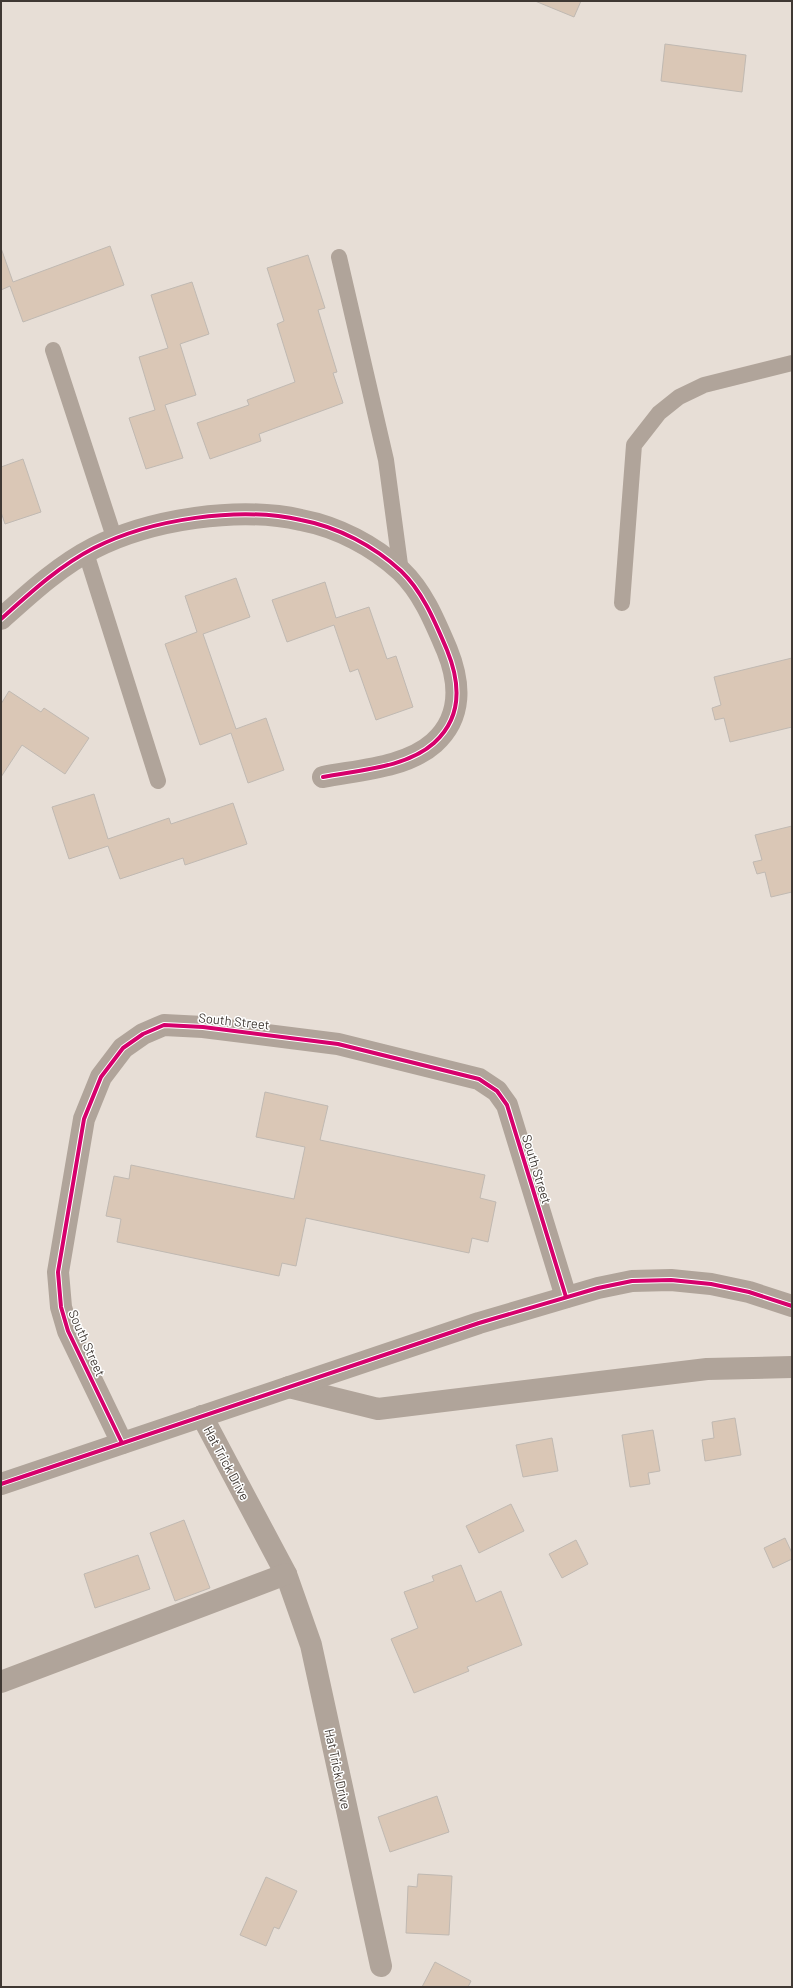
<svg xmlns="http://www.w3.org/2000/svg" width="793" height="1988" viewBox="0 0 793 1988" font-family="Barlow,sans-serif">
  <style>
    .building { fill: #dac7b6; stroke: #c0b9b2 }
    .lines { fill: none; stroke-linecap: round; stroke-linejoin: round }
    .service { stroke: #b0a49a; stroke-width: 16 }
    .minor { stroke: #b0a49a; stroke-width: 22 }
    .tertiary { stroke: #b0a49a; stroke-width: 22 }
    .cycleway-casing { stroke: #fff; stroke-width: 6 }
    .cycleway { stroke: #d6006c; stroke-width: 4 }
    .labels { text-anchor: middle; stroke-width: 3; stroke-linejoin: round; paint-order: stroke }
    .street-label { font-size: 13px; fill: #3f3833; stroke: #fff }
  </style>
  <rect width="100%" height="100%" fill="#e7ded6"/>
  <g class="building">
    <polygon points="535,1 581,1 574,17"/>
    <polygon points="665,44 746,55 742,92 661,81"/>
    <polygon points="110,246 124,285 23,322 10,286 1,290 1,248 13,282"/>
    <polygon points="308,255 325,308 318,310 337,372 333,373 343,403 259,434 261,441 210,459 197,423 249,405 247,400 295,382 277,324 284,321 267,268"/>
    <polygon points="192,282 209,334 180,344 196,395 165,405 183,458 146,469 129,418 155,410 139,357 168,348 151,295"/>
    <polygon points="23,459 41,512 5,524 1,512 1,467"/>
    <polygon points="236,578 250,617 203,634 236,729 266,718 284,770 248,783 231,733 200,745 165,644 197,632 185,596"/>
    <polygon points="325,582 336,618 369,607 387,659 396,656 413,707 376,720 358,669 350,672 334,625 287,642 272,600"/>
    <polygon points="792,658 792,727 730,742 724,718 715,720 712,708 721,705 714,677"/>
    <polygon points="9,691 41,712 44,708 89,738 65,774 22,745 1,777 1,704"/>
    <polygon points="94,794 108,839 169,818 171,824 233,803 247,844 185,865 183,858 120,879 108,846 69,859 52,807"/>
    <polygon points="792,826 792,892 771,897 765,872 757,874 753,862 762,860 755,835"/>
    <polygon points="265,1092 328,1106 320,1140 485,1175 480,1198 496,1202 488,1242 472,1238 469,1253 306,1218 296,1266 282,1263 279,1276 117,1242 121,1219 106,1216 114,1176 129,1179 131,1165 294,1199 305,1147 256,1137"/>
    <polygon points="735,1418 741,1455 705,1461 702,1440 714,1438 712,1422"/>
    <polygon points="653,1430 660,1471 648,1473 650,1484 630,1487 622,1435"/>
    <polygon points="552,1438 558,1471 523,1477 516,1445"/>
    <polygon points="511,1504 524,1531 479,1553 466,1526"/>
    <polygon points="184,1520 210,1588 175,1601 150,1533"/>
    <polygon points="785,1538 792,1553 792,1559 773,1568 764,1548"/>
    <polygon points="576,1540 588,1564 562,1578 549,1554"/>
    <polygon points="138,1555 150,1589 95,1608 84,1574"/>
    <polygon points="461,1565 476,1602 501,1591 522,1645 467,1667 469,1671 414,1693 391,1639 418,1628 404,1592 434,1581 432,1576"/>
    <polygon points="437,1796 449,1832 390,1852 378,1817"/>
    <polygon points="418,1874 452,1876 449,1935 406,1933 408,1886 417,1887"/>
    <polygon points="266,1877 297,1891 279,1929 274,1927 266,1946 240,1935"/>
    <polygon points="435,1962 471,1981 468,1987 422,1987"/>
  </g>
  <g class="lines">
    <g class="service">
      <polyline points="339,257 386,460 401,572"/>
      <polyline points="53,350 115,540"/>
      <polyline points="86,553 158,781"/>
      <polyline points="622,603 634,445 659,413 679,397 704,385 792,363"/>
    </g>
    <g class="minor">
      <path d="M1,619C30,593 59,566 94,548C151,519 239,506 301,520C338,527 374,546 401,571C423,592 435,622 447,650C460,682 463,717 434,743C406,768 358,770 323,777"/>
      <polyline points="289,1387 378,1409 707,1369 792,1367"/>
      <polyline points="202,1416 286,1574 311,1645 381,1966"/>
      <polyline points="122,1443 68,1331 61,1307 58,1272 84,1119 101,1077 123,1048 143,1034 164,1025 203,1027 338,1044 479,1079 497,1091 507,1105 566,1297"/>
      <polyline points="1,1682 286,1574"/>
    </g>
    <polyline class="tertiary" points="1,1484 479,1323 598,1288 632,1281 671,1280 711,1284 749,1292 792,1306"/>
    <g class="cycleway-casing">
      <g id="cycleway">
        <path d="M1,619C30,593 59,566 94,548C151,519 239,506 301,520C338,527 374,546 401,571C423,592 435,622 447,650C460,682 463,717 434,743C406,768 358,770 323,777"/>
        <polyline points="122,1443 68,1331 61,1307 58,1272 84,1119 101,1077 123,1048 143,1034 164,1025 203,1027 338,1044 479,1079 497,1091 507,1105 566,1297"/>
        <polyline points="1,1484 479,1323 598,1288 632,1281 671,1280 711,1284 749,1292 792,1306"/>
      </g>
    </g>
    <use href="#cycleway" class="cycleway"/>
  </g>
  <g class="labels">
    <g class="street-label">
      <text transform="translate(234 1021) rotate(6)" y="5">South Street</text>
      <text transform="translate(537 1169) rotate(73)" y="5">South Street</text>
      <text transform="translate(87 1343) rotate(66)" y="5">South Street</text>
      <text transform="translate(227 1463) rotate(62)" y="5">Hat Trick Drive</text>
      <text transform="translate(338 1769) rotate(78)" y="5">Hat Trick Drive</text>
    </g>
  </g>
  <rect width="793" height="1988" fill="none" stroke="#3f3833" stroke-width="4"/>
</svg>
